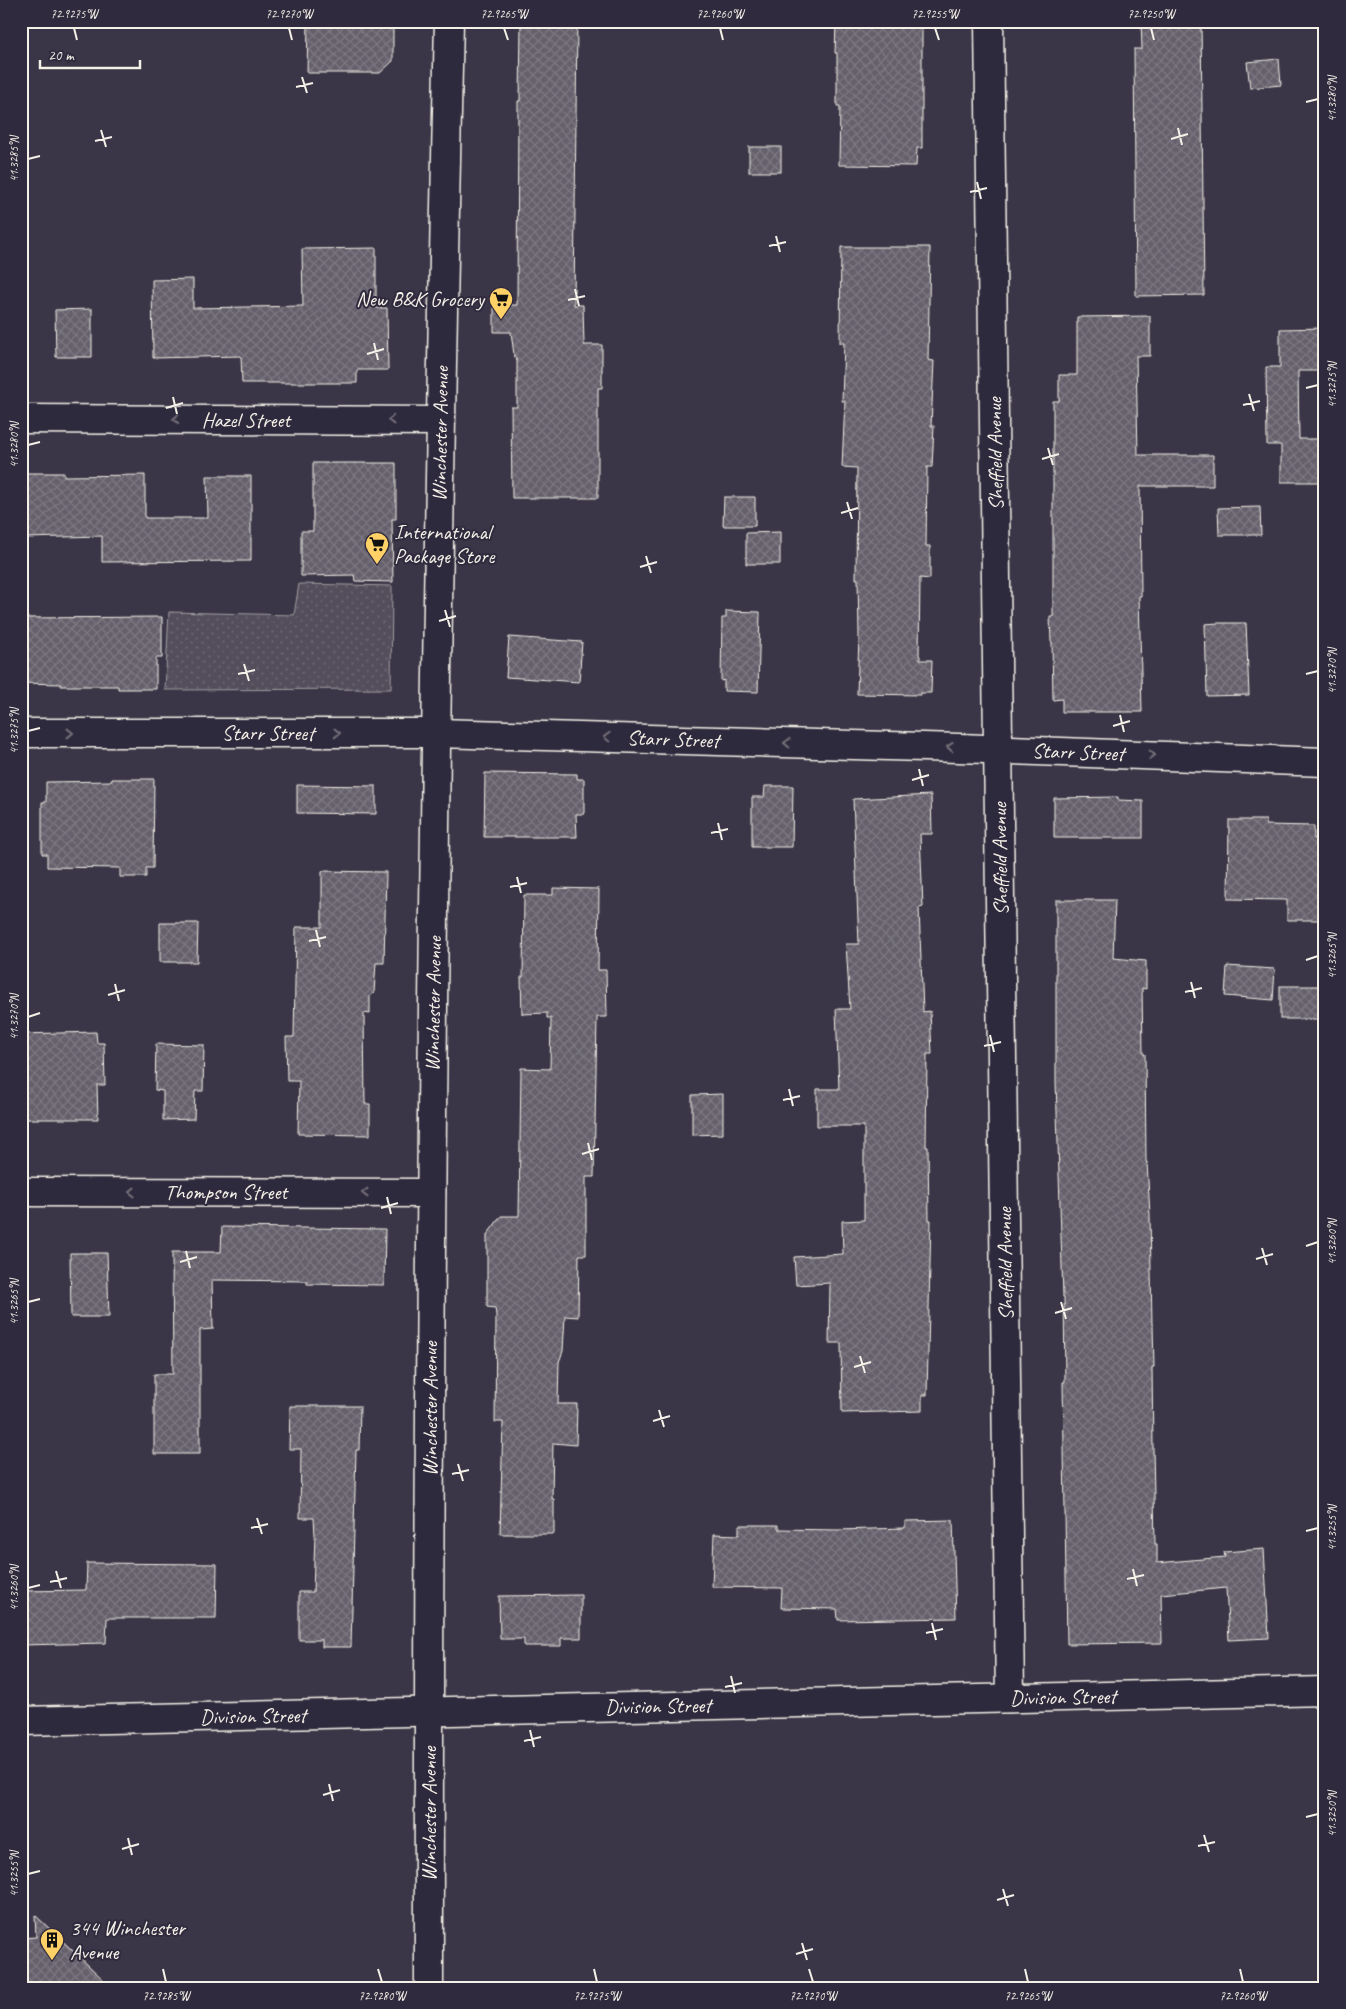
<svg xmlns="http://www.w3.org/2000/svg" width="1346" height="2009" viewBox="0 0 1346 2009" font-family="Caveat,sans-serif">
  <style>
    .grass { fill: url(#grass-dots); stroke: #a4a0a2 }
    .building { fill: url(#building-cross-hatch); stroke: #f4f1e8 }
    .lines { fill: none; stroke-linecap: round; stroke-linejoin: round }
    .minor-casing { stroke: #f4f1e8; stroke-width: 31 }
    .tertiary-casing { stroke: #f4f1e8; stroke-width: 31 }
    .secondary-casing { stroke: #f4f1e8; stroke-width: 31 }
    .minor { stroke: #2f2a3d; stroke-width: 28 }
    .tertiary { stroke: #2f2a3d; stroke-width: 28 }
    .secondary { stroke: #2f2a3d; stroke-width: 28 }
    .oneway { stroke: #747079 }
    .ticks { fill: none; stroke: #f4f1e8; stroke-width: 2 }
    .labels { text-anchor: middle; stroke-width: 4; stroke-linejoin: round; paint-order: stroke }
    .poi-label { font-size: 21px; fill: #f4f1e8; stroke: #2f2a3d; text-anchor: start }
    .street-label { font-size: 21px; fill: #f4f1e8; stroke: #2f2a3d }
    .neatline { fill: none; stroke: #f4f1e8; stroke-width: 2 }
    .ticks-label { font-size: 12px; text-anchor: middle; fill: #f4f1e8 }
  </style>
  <defs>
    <pattern id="grass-dots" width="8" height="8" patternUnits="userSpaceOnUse" patternTransform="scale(1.25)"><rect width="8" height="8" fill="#534e5c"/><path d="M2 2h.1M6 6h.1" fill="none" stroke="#6c6873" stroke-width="1.8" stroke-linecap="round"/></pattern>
    <pattern id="building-cross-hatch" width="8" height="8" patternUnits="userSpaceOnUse" patternTransform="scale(1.25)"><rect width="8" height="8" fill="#65616c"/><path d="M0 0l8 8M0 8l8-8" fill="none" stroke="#7c7881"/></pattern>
  </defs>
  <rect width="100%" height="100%" fill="#3b3647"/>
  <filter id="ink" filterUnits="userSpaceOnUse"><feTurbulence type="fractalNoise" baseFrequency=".02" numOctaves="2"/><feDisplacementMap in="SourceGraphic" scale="10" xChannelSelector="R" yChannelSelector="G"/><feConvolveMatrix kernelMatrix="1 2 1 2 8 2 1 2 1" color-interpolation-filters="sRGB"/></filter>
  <g filter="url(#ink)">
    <polygon class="grass" points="299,584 392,586 391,689 165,690 169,612 294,615"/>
    <g class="building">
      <polygon points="308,21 393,21 393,61 380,73 307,73"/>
      <polygon points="521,21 577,21 574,305 583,305 584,345 602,345 602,388 598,388 598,498 512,498 511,407 517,407 517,361 514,355 511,332 494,332 494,305 517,305 518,101 520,101"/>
      <polygon points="836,21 922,21 922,148 917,148 916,166 839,165 840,106 837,106 837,53 835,53"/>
      <polygon points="1141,21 1201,21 1204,295 1136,296 1134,49 1142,49"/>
      <polygon points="1279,59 1281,85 1250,88 1247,62"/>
      <rect x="749" y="147" width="32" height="25"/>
      <polygon points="841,247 930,247 928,360 934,361 931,426 934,426 932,467 927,467 926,546 930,546 930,579 920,578 919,656 920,656 920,660 932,660 931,693 920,693 920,695 857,694 859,635 858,579 856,579 857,468 842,467 845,401 842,401 844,343 840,343"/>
      <polygon points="376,248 376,308 387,308 388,370 357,370 357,383 242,383 241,356 153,358 152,280 193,279 193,308 303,306 302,249"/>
      <polygon points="92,309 92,357 56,357 55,310"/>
      <polygon points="1150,316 1150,356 1136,356 1138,455 1213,455 1213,486 1140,486 1141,596 1139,596 1142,712 1062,712 1062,699 1053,700 1052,642 1051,642 1050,617 1053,617 1053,401 1059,401 1059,375 1077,375 1077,317"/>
      <polygon points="1325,328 1325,371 1298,371 1299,439 1325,439 1325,482 1281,482 1281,445 1267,445 1266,367 1280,367 1280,329"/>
      <polygon points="313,463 396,463 396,519 392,519 393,582 355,581 354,575 301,576 301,531 313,531"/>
      <polygon points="26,473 64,473 64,476 145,475 145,518 208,518 207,476 251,476 251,561 102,562 102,536 26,538"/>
      <polygon points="724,497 755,497 755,526 723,526"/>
      <polygon points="1260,507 1261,535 1219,535 1218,508"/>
      <polygon points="780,532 780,564 746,564 746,533"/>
      <polygon points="726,611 760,612 758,692 724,691 724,680 721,681 722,618 726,618"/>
      <polygon points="162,617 162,658 156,658 156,689 118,689 118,686 61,686 61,684 21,683 21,618"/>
      <polygon points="1218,623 1246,623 1249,695 1207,696 1205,624"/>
      <polygon points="509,637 582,642 579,682 506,677"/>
      <polygon points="485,773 577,774 577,779 584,779 584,814 576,814 577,837 484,837"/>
      <polygon points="112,779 154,779 153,868 146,868 146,877 120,877 120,868 47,867 47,854 42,854 42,802 46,802 46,782 112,781"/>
      <polygon points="297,785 376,786 376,814 297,813"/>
      <polygon points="765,786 793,786 792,847 752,847 752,797 764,797"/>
      <polygon points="931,795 932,834 920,834 923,907 919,908 923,1012 930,1011 932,1054 927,1054 926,1147 928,1147 929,1220 931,1220 927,1395 922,1395 922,1411 842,1413 841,1343 829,1343 830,1283 796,1285 794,1257 843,1254 842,1221 864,1220 864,1126 817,1126 817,1089 839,1089 836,1009 850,1009 846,944 859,944 853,799"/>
      <polygon points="1118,797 1118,800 1143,801 1143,838 1054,838 1054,798"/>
      <polygon points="1229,820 1266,820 1266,825 1314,826 1314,839 1325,839 1325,920 1287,920 1287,900 1228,899"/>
      <polygon points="322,871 386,872 384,963 376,963 374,993 370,996 370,1014 364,1013 365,1104 370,1104 370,1135 298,1134 299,1081 287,1081 286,1037 294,1037 296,927 322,927"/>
      <polygon points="553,888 599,889 598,970 606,970 607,1017 597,1017 594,1177 586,1177 586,1255 579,1255 578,1317 565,1316 563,1351 559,1362 558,1404 577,1404 576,1445 553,1443 552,1499 554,1499 554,1534 500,1534 503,1422 495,1422 496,1315 495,1308 487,1307 487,1235 501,1216 519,1216 521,1068 550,1069 551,1018 547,1018 547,1013 522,1014 521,977 523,977 524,895 553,895"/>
      <polygon points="1056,900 1115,900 1113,958 1146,961 1146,989 1142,988 1143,1054 1145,1054 1146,1162 1147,1162 1150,1215 1152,1325 1153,1325 1154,1367 1152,1367 1153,1447 1155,1544 1157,1544 1157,1563 1225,1557 1224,1552 1264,1549 1269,1638 1229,1640 1226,1588 1161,1594 1162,1643 1067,1644 1063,1382 1065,1382 1064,1297 1063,1297 1056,1082"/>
      <polygon points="160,923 198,923 197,962 160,962"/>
      <polygon points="1227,966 1275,969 1273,1000 1225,996"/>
      <rect x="1280" y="986" width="40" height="33"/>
      <polygon points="96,1032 97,1043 104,1043 105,1085 97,1085 98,1119 21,1119 21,1034"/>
      <polygon points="156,1044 204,1045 203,1091 195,1091 194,1119 163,1120 163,1091 155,1090"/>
      <polygon points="723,1094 723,1134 692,1135 692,1095"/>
      <polygon points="222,1227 385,1229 384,1285 307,1284 307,1281 212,1280 213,1329 200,1330 200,1454 154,1454 154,1374 173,1374 172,1252 221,1252"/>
      <polygon points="70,1253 107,1253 109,1317 71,1317"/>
      <polygon points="290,1406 360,1406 359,1450 356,1450 351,1647 322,1647 322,1640 299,1640 299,1592 313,1592 315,1535 314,1518 300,1518 301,1449 289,1449"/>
      <polygon points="953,1520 956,1618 838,1620 837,1609 781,1608 782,1588 712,1587 714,1534 739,1535 739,1525 778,1525 778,1529 837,1530 905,1528 905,1521"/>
      <polygon points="87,1563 217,1564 216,1618 107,1618 106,1643 21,1645 21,1591 86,1590"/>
      <polygon points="581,1595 581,1638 561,1638 561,1646 524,1646 524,1639 500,1639 499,1596"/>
      <polygon points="35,1915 108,1984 86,1986 86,1988 21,1988 21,1938 36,1937"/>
    </g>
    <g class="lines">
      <g class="minor-casing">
        <g id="minor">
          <polyline points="989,21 1010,1698"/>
          <polyline points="21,419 440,421"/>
          <polyline points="21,733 437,733 959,748 1325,762"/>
          <polyline points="21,1192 431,1193"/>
        </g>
      </g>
      <g class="tertiary-casing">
        <path id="tertiary" d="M429,1988C428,1332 434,677 449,21"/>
      </g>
      <g class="secondary-casing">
        <polyline id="secondary" points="21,1721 1325,1691"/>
      </g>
      <use href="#minor" class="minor"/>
      <use href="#tertiary" class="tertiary"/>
      <use href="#secondary" class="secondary"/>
    </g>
    <defs><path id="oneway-chevron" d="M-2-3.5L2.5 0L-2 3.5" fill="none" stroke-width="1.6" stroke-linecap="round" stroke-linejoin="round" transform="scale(1.25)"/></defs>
    <g class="oneway">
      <use href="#oneway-chevron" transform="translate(176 419) rotate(-180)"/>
      <use href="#oneway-chevron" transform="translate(391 420) rotate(-180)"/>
      <use href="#oneway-chevron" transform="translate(70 733)"/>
      <use href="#oneway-chevron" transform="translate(337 733)"/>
      <use href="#oneway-chevron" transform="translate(607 737) rotate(-178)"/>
      <use href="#oneway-chevron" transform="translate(787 743) rotate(-178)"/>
      <use href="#oneway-chevron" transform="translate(950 747) rotate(-178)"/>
      <use href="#oneway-chevron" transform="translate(1152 755) rotate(2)"/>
      <use href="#oneway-chevron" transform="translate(132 1192) rotate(-180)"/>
      <use href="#oneway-chevron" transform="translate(365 1193) rotate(-180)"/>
    </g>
  </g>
  <path class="ticks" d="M74,28L77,40M289,28L292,40M504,28L508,40M720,28L723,40M935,28L939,40M1151,28L1154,40M302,77L307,93M296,87L313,83M1306,102L1318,99M1178,128L1182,145M101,130L106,147M1171,139L1188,134M95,141L112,137M28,159L40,156M977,182L981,199M970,192L987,188M776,236L780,252M769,246L786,242M575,289L579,306M568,300L585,296M374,343L378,360M367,354L384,349M1306,388L1318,385M1249,394L1254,411M173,397L177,414M1243,405L1260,401M166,408L183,403M28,445L40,442M1048,448L1053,465M1042,459L1059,454M847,502L852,519M841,513L858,508M646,556L651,573M640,567L657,562M445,610L450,627M439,621L456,616M244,664L249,681M238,674L255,670M1306,674L1318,671M1120,715L1124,732M1113,726L1130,721M28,731L40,728M919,769L923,786M912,780L929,775M718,823L722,840M711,833L728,829M517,877L521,893M510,887L527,883M316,930L320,947M309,941L326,937M1306,960L1318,956M1191,982L1195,998M115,984L119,1001M1185,992L1202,988M108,995L125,990M28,1017L40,1013M990,1035L994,1052M984,1046L1001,1042M789,1089L793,1106M783,1100L800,1096M588,1143L592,1160M582,1154L599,1149M387,1197L391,1214M381,1208L398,1203M1306,1246L1318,1242M1262,1248L1267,1265M186,1251L190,1268M1256,1259L1273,1254M180,1262L197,1257M28,1302L40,1299M1061,1302L1066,1319M1055,1313L1072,1308M860,1356L865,1373M854,1367L871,1362M659,1410L664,1427M653,1421L670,1416M458,1464L463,1481M452,1474L469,1470M257,1518L262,1534M251,1528L268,1524M1306,1531L1318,1528M1133,1569L1137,1586M56,1571L61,1588M1127,1579L1144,1575M50,1582L67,1578M28,1588L40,1585M932,1623L936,1640M926,1633L943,1629M731,1676L735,1693M725,1687L742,1683M530,1730L534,1747M524,1741L541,1737M329,1784L333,1801M323,1795L340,1790M1306,1817L1318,1814M1204,1835L1209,1852M128,1838L132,1855M1198,1846L1215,1842M122,1849L139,1844M28,1874L40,1871M1003,1889L1008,1906M997,1900L1014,1895M802,1943L807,1960M796,1954L813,1949M163,1969L166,1982M378,1969L382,1982M594,1969L597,1982M809,1969L813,1982M1025,1969L1028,1982M1240,1969L1243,1982"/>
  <defs>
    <g id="supermarket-pin" transform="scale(1.25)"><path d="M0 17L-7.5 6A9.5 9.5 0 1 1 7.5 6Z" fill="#ffd166" stroke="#2f2a3d"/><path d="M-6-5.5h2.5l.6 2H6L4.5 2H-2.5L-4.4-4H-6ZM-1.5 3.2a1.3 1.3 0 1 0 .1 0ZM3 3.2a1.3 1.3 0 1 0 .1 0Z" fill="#111"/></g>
    <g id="building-pin" transform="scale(1.25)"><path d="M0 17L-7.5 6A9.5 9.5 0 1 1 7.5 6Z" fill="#ffd166" stroke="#2f2a3d"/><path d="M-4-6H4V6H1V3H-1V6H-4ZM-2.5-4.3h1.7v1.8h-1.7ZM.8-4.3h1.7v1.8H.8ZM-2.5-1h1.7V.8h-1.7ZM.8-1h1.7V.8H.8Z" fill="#111"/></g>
  </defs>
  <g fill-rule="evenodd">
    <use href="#supermarket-pin" x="501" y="299"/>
    <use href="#supermarket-pin" x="377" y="544"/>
    <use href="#building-pin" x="52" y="1940"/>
  </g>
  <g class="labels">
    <g class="poi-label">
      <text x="484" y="306" text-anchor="end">New B&amp;K Grocery</text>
      <text x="394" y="539">International<tspan x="394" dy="24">Package Store</tspan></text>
      <text x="70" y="1935">344 Winchester<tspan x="70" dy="24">Avenue</tspan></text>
    </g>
    <g class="street-label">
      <text x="246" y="427">Hazel Street</text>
      <text transform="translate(440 434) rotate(-89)" y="7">Winchester Avenue</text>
      <text transform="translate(995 454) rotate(-91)" y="7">Sheffield Avenue</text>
      <text x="268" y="740">Starr Street</text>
      <text transform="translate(673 739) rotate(2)" y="7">Starr Street</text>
      <text transform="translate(1078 752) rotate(2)" y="7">Starr Street</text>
      <text transform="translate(1000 859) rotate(-91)" y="7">Sheffield Avenue</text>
      <text transform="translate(433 1004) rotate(-89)" y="7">Winchester Avenue</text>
      <text x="226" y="1199">Thompson Street</text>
      <text transform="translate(1005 1264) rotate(-91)" y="7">Sheffield Avenue</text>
      <text transform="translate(430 1409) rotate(-90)" y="7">Winchester Avenue</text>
      <text transform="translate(1063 1697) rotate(-1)" y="7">Division Street</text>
      <text transform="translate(658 1706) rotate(-1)" y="7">Division Street</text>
      <text transform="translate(253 1716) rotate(-1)" y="7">Division Street</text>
      <text transform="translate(429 1814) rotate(-90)" y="7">Winchester Avenue</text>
    </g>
  </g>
  <rect width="1346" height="2009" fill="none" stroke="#2f2a3d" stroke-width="55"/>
  <path d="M40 60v8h100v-8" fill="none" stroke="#f4f1e8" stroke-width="2.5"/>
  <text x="48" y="60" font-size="15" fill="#f4f1e8" stroke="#2f2a3d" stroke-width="4" paint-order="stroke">20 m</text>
  <rect x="28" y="28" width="1290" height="1954" class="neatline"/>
  <g class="ticks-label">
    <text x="74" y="18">72.9275°W</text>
    <text x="289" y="18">72.9270°W</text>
    <text x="504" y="18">72.9265°W</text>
    <text x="720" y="18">72.9260°W</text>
    <text x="935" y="18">72.9255°W</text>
    <text x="1151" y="18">72.9250°W</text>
    <text transform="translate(1332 99) rotate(-90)" y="4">41.3280°N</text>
    <text transform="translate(14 159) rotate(-90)" y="4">41.3285°N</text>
    <text transform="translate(1332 385) rotate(-90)" y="4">41.3275°N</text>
    <text transform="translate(14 445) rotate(-90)" y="4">41.3280°N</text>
    <text transform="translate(1332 671) rotate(-90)" y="4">41.3270°N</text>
    <text transform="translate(14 731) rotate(-90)" y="4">41.3275°N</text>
    <text transform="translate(1332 956) rotate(-90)" y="4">41.3265°N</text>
    <text transform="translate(14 1017) rotate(-90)" y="4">41.3270°N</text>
    <text transform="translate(1332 1242) rotate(-90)" y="4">41.3260°N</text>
    <text transform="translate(14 1302) rotate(-90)" y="4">41.3265°N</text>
    <text transform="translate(1332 1528) rotate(-90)" y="4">41.3255°N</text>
    <text transform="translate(14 1588) rotate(-90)" y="4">41.3260°N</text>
    <text transform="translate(1332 1814) rotate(-90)" y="4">41.3250°N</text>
    <text transform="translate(14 1874) rotate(-90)" y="4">41.3255°N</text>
    <text x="166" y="2000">72.9285°W</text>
    <text x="382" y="2000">72.9280°W</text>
    <text x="597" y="2000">72.9275°W</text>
    <text x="813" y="2000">72.9270°W</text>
    <text x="1028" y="2000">72.9265°W</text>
    <text x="1243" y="2000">72.9260°W</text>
  </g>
</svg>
